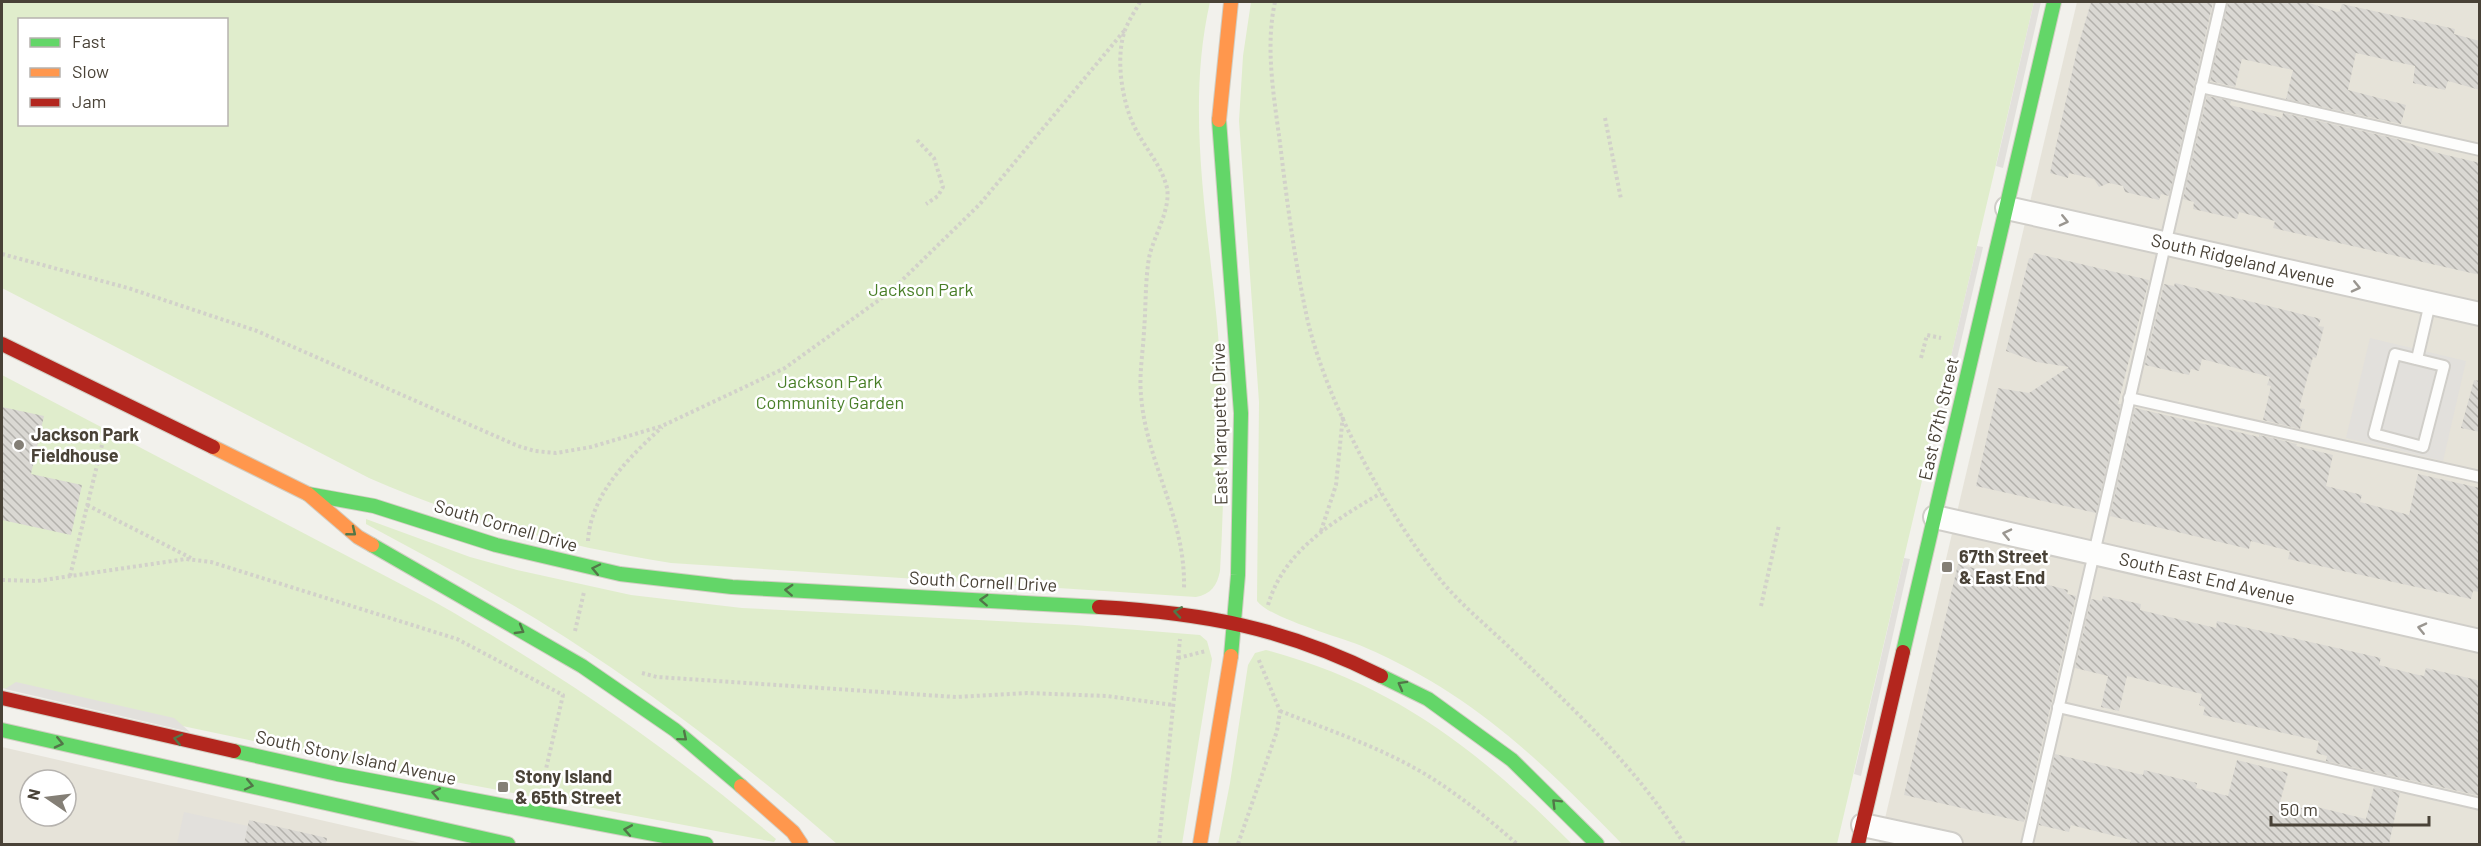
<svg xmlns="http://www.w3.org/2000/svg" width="2481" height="846" viewBox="0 0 2481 846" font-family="Barlow,sans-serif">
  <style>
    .residential { fill: #e6e3d9; fill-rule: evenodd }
    .green { fill: #e0edcc; fill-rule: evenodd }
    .parking { fill: #e2e0dc }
    .building { fill: url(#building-back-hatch) }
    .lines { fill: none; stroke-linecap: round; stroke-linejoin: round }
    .lane-casing { stroke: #d0cec9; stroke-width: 14 }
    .street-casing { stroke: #d0cec9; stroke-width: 26 }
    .fast-casing { stroke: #d2cec3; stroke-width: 16 }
    .slow-casing { stroke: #d2cec3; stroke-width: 16 }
    .jam-casing { stroke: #d2cec3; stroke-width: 16 }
    .path { stroke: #d2d1ca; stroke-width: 4; stroke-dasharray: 3 3; stroke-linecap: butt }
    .lane { stroke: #fdfdfc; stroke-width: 10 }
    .street { stroke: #fdfdfc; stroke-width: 22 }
    .fast { stroke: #63d668; stroke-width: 14 }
    .slow { stroke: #ff974d; stroke-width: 14 }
    .jam { stroke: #b3261e; stroke-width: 14 }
    .oneway { stroke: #9a9690 }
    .oneway2 { stroke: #527648 }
    .poi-dot { fill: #847f76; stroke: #fff; stroke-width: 2 }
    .labels { text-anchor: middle; stroke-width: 5; stroke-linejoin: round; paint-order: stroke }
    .street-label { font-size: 18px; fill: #494237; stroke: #fff }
    .park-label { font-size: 18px; fill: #487e27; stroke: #fff }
    .poi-label { font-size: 18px; font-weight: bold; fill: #494237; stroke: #fff; text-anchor: start }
  </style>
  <defs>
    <pattern id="building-back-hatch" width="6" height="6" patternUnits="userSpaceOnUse" patternTransform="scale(1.5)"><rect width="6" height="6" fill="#dad8d3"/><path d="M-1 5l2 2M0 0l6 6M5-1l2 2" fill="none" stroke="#b3b1ac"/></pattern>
  </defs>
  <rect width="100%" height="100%" fill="#f2f1ec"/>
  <g class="residential">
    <polygon points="2077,2 2479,2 2479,844 1879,844"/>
    <path d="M2,747L425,844H2ZM30,780H66V816H30Z"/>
  </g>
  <g class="green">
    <path d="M2,2H1210C1186,107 1207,216 1217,322C1225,405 1225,488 1220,571C1217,586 1211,594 1196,597L671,563C565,546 467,521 369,478L2,288ZM20,20H226V124H20Z"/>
    <path d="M1251,2H2034L1837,844H1622C1541,761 1473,694 1364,647C1340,637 1269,618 1257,601L1259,402L1239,121L1243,56Z"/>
    <path d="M2,375L433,601C555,670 669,748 776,839L774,842L391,770L2,688Z"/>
    <path d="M366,519L470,557L517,570L631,595L742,608L1075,625L1200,635L1207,641L1212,659L1182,844H837C751,769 661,699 565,637C501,596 433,560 366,524Z"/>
    <path d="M1266,650C1396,685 1479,751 1572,844H1218L1230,783L1248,665L1255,653Z"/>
  </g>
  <g class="parking">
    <polygon points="2034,2 2041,2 2003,168 1996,166"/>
    <polygon points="1977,246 1983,247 1944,414 1938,412"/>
    <polygon points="2370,338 2466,361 2443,461 2346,438"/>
    <polygon points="1904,558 1910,559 1861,776 1854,774"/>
    <polygon points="16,682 174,718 190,732 5,689"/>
    <polygon points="184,812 248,826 244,844 177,844"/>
  </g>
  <g class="building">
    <polygon points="2091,2 2213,2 2169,196 2161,194 2159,200 2125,192 2123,186 2109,183 2099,187 2094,179 2069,173 2068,178 2050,173 2077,50"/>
    <polygon points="2228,2 2306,2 2337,12 2340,11 2342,4 2455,29 2454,34 2480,41 2480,90 2448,81 2445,90 2413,83 2415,66 2356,53 2348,90 2406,105 2401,124 2286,99 2293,70 2242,59 2235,87 2210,81"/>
    <polygon points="2207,96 2231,101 2230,105 2282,118 2283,113 2397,139 2438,153 2480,163 2480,275 2273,228 2275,221 2239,212 2237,219 2193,209 2194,202 2183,199"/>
    <polygon points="2034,253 2149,280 2118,404 2121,404 2096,513 1976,486 1998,388 2029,393 2069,367 2037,362 2006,351 2029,258 2032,259"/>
    <polygon points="2175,283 2321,319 2318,326 2324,327 2316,358 2313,357 2299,408 2305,409 2300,429 2263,420 2271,386 2267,385 2270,377 2202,359 2199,371 2191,369 2189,375 2145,365 2164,284 2174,286"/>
    <polygon points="2474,380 2480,381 2480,432 2461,428"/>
    <polygon points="2,407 44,416 31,474 82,485 71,535 2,520"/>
    <polygon points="2135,408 2259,437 2259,435 2297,444 2296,446 2333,455 2326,486 2362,495 2360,502 2409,515 2418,474 2480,488 2480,592 2473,591 2471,599 2288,559 2290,551 2251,541 2249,549 2110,516"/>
    <polygon points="1958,564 1977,569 1976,574 1999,580 2010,574 2019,589 2033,581 2068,590 2067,594 2076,596 2024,822 1904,795"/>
    <polygon points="2103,596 2141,604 2140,610 2216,628 2217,621 2381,658 2379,665 2414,674 2424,676 2426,668 2477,680 2480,686 2480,796 2326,761 2327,756 2316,753 2319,741 2203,715 2205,707 2199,705 2202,694 2127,676 2119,711 2101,707 2108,676 2075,668 2091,599 2102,601"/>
    <polygon points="2055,754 2143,775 2144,770 2197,783 2196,788 2228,796 2237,760 2288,773 2280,802 2316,812 2317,807 2366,819 2374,787 2400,793 2389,844 2130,844 2131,840 2071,825 2069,832 2039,825"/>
    <polygon points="249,820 327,838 326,844 244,844"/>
  </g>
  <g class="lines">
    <g class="lane-casing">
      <g id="lane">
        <polyline points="2201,87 2480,150"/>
        <polygon points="2395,354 2444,366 2423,447 2374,434"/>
        <polyline points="2417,359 2430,303"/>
        <polyline points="2129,398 2480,477"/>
        <polyline points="2058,707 2480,804"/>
        <polyline points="2027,844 2221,2"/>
      </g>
    </g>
    <g class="street-casing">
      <g id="street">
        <polyline points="2007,208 2480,314"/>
        <polyline points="1935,517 2480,641"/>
        <polyline points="1863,825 1951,844"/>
      </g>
    </g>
    <g class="fast-casing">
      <g id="fast">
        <polyline points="1219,120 1241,413 1238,575 1231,656"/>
        <polyline points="308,494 374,506 496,545 620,574 732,587 1099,607"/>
        <polyline points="372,545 582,666 675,730 741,786"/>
        <polyline points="1903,652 2054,2"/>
        <polyline points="1381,676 1428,699 1512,760 1597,844"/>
        <polyline points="2,730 508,844"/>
        <polyline points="234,751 337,774 706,844"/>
      </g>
    </g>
    <g class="slow-casing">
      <g id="slow">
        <polyline points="1219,120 1231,2"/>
        <polyline points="213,447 308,494 358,537 372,545"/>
        <polyline points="741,786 793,832 801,844"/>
        <polyline points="1200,844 1231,656"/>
      </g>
    </g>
    <g class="jam-casing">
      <g id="jam">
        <polyline points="2,344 213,447"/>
        <path d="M1099,607C1205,613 1285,628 1381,676"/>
        <polyline points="2,698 234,751"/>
        <polyline points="1858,844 1903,652"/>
      </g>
    </g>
    <g class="path">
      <path d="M1140,2C1135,11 1129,20 1125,30C1115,58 1122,102 1135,128C1145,148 1162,166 1167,188C1171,210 1153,237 1149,258C1145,282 1146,307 1144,331C1143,352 1139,374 1141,395C1146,463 1186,517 1184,589"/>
      <path d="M1275,2C1265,47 1274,97 1280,143C1287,202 1295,264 1308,322C1328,405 1386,512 1439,578C1460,604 1485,624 1509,647C1572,708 1638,768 1684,844"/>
      <polyline points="1605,118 1621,199"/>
      <polyline points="917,140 934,158 943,187 938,196 926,204"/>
      <polyline points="2,254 128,288 257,331 518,446 535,451 556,453 591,447 662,426 785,368 890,292 980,204 1124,31"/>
      <polyline points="1921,358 1927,335 1941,338"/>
      <polyline points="87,505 191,558"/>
      <polyline points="1321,531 1336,485 1343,415"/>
      <path d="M588,541C591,493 629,458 662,427"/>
      <polyline points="70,576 102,445"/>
      <polyline points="2,580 37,581 186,559 211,562 457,639 563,695 543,782"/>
      <path d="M1268,605C1284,550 1334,521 1381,493"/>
      <polyline points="1761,606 1779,525"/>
      <polyline points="575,631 584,592"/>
      <polyline points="1178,658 1206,651"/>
      <polyline points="642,673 657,677 956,697 1027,693 1107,696 1173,705"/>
      <path d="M1280,711C1331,731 1386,749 1433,779C1463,798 1491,821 1517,844"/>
      <polyline points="1159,844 1180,639"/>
      <polyline points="1238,844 1277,731 1280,711 1258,658"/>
    </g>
    <use href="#lane" class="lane"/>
    <use href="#street" class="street"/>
    <use href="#fast" class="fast"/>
    <use href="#slow" class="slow"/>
    <use href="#jam" class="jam"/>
  </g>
  <defs><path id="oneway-chevron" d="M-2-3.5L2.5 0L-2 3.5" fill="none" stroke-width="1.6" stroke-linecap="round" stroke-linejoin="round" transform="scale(1.5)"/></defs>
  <g class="oneway">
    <use href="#oneway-chevron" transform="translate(2064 221) rotate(13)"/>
    <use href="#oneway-chevron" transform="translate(2356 287) rotate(13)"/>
    <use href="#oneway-chevron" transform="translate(2007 534) rotate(-167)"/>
    <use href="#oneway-chevron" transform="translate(2422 628) rotate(-167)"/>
  </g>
  <g class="oneway2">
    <use href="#oneway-chevron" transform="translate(352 532) rotate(39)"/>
    <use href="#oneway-chevron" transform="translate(596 569) rotate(-168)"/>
    <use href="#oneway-chevron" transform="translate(789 590) rotate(-177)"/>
    <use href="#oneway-chevron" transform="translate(984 600) rotate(-177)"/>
    <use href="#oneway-chevron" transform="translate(1178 612) rotate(-171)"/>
    <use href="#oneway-chevron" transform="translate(520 630) rotate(30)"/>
    <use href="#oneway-chevron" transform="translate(1402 685) rotate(-151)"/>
    <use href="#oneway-chevron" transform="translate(683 737) rotate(40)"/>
    <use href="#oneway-chevron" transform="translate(178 739) rotate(-168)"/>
    <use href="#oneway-chevron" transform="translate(59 743) rotate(13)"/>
    <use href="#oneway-chevron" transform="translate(249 785) rotate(12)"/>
    <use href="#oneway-chevron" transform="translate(436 793) rotate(-169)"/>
    <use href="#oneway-chevron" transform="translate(1556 803) rotate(-135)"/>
    <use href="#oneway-chevron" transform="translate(628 830) rotate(-170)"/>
  </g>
  <g class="poi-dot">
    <circle cx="19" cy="445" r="6"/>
    <rect x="1941" y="561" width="12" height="12" rx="3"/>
    <rect x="497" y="781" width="12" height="12" rx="3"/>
  </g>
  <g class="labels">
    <g class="street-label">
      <text transform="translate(2243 261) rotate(13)" y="6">South Ridgeland Avenue</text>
      <text transform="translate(1939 419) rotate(-77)" y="6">East 67th Street</text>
      <text transform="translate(1220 424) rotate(-91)" y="6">East Marquette Drive</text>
      <text transform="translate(506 526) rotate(16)" y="6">South Cornell Drive</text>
      <text transform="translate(2207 579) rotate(13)" y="6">South East End Avenue</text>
      <text transform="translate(983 582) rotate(3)" y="6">South Cornell Drive</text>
      <text transform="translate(356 758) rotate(12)" y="6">South Stony Island Avenue</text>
    </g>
    <g class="park-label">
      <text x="921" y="296">Jackson Park</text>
      <text x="830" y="388">Jackson Park<tspan x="830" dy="21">Community Garden</tspan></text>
    </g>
    <g class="poi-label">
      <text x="31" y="441">Jackson Park<tspan x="31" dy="21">Fieldhouse</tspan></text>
      <text x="1959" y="563">67th Street<tspan x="1959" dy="21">&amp; East End</tspan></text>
      <text x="515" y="783">Stony Island<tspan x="515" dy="21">&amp; 65th Street</tspan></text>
    </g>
  </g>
  <rect width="2481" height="846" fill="none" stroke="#494237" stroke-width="6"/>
  <rect x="18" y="18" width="210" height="108" fill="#ffffff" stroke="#b6b3af" stroke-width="1.5"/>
  <rect x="30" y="38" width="30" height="9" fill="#63d668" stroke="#b6b3af" stroke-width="1.5"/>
  <text x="72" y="48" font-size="18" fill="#494237">Fast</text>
  <rect x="30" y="68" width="30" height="9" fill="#ff974d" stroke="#b6b3af" stroke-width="1.5"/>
  <text x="72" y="78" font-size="18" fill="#494237">Slow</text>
  <rect x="30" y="98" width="30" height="9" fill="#b3261e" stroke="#b6b3af" stroke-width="1.5"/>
  <text x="72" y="108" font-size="18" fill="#494237">Jam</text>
  <g transform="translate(48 798) rotate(284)"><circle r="28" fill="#ffffff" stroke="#b6b3af" stroke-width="1.5"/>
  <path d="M0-4.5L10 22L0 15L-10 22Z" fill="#847f76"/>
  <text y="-9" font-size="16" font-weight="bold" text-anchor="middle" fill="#494237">N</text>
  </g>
  <path d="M2271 816v9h158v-9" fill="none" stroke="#494237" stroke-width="3"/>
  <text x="2280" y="816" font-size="18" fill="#494237" stroke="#ffffff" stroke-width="4.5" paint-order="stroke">50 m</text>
</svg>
